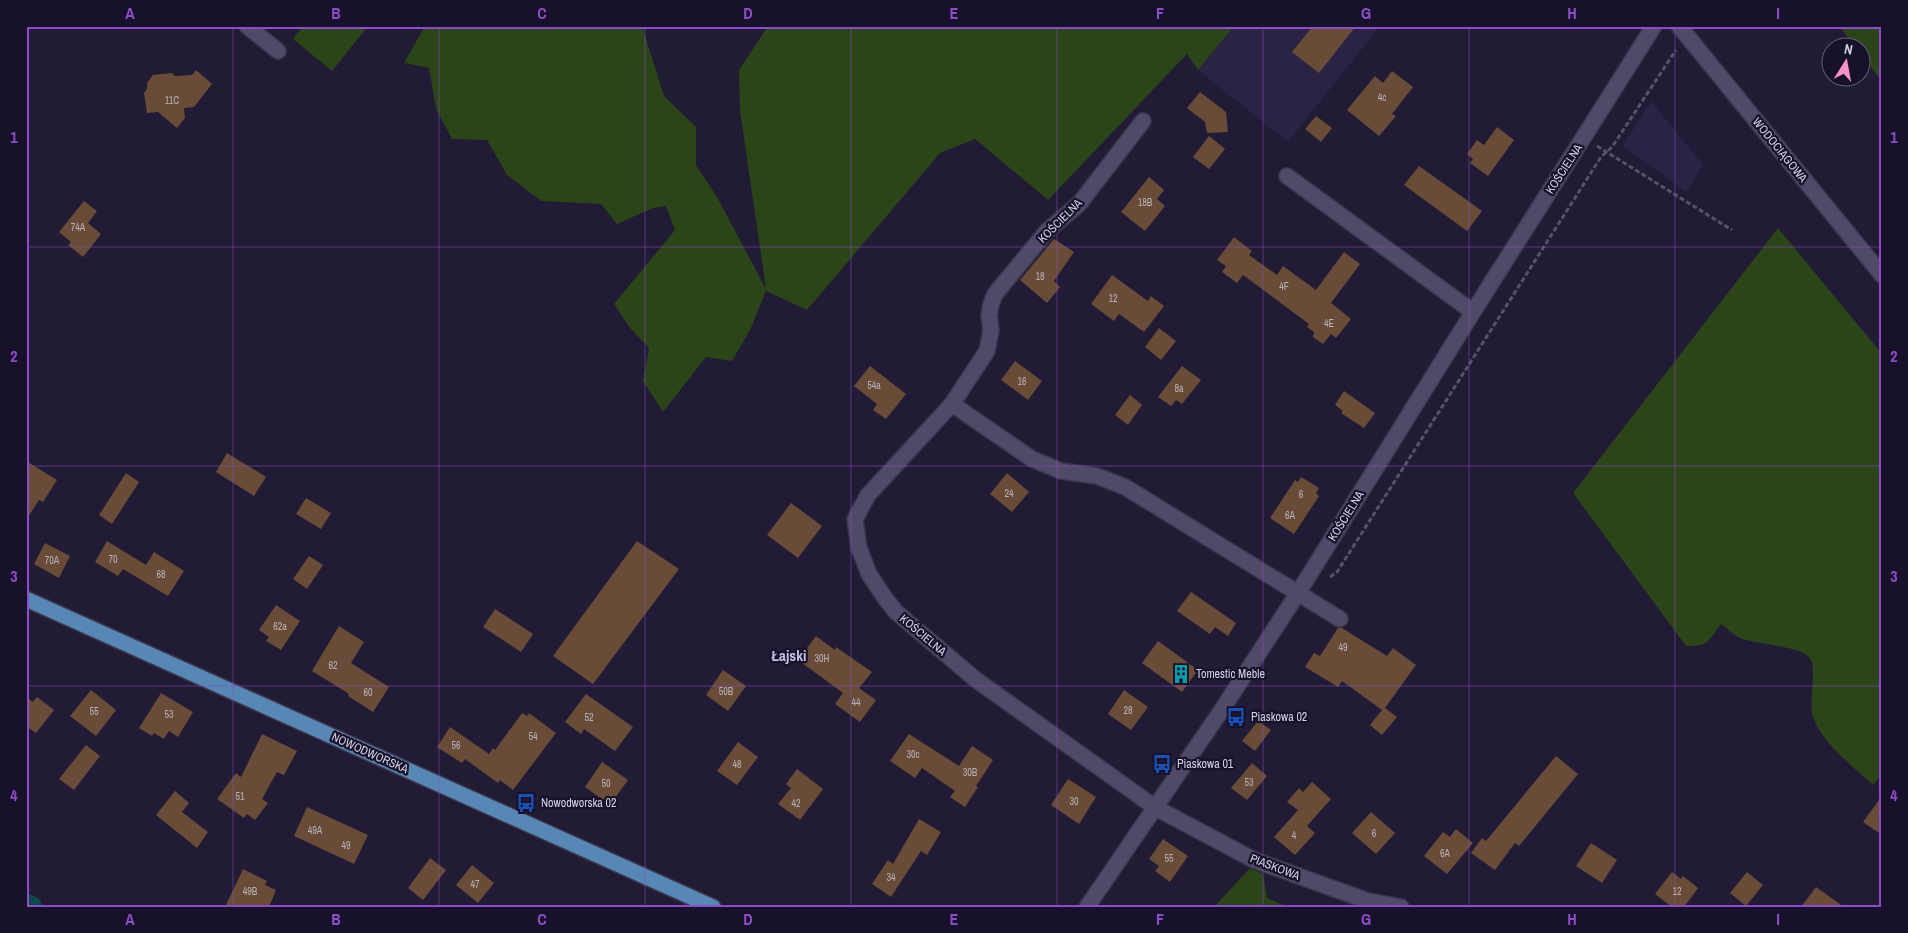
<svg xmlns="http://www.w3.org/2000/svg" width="1908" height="933" viewBox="0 0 1908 933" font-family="'Archivo Narrow',sans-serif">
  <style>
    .built { fill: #2b2344 }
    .green { fill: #2b4418 }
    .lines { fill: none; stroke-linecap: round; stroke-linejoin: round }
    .canal { stroke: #0e494a; stroke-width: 21 }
    .building { fill: #684c37 }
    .minor-casing { stroke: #3b364c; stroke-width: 18 }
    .major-casing { stroke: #3b364c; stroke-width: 18 }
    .path { stroke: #57526a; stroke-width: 3; stroke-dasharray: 5 2.5; stroke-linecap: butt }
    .minor { stroke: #504a68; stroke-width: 15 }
    .major { stroke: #5787b4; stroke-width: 15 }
    .grid { fill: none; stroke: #8d4dc6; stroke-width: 1; stroke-opacity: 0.55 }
    .labels { text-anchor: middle; stroke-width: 4.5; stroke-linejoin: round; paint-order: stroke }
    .number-label { font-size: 10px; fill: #b9b0b8 }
    .street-label { font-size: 12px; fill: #d4d1e3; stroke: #18112b }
    .poi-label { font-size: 12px; fill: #d4d1e3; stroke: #18112b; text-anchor: start }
    .quarter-label { font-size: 15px; font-weight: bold; fill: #c6c0e3; stroke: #18112b }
    .neatline { fill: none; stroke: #8d4dc6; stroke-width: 2 }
    .grid-label { font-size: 16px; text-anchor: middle; font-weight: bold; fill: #8d4dc6 }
  </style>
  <rect width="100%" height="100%" fill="#211b35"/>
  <g class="built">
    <polygon points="1234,26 1380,26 1288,142 1198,70"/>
    <polygon points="1651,101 1703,165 1686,192 1623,146"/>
  </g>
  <g class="green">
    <polygon points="303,26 368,26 332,71 293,39"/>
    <polygon points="425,26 642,26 664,96 696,127 696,165 717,197 766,289 740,111 739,70 768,26 1234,26 1198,70 1187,54 1048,200 975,139 940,153 807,310 766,291 750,330 732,361 706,357 663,412 643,381 649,348 630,328 614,304 675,230 666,206 653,208 617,224 601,204 541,201 507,175 487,140 452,139 436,109 429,68 404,63"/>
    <polygon points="1839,26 1882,26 1882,82 1861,54 1860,48 1855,47"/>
    <path d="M1778,228L1882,354V774L1873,785C1852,765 1823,745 1813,717C1808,701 1818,667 1809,657C1800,646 1754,644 1740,638C1733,635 1727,628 1721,624C1709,640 1709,647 1686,646L1573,493Z"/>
    <polygon points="1250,868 1263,874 1267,898 1288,907 1214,907"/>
  </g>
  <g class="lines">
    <polyline class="canal" points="26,904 32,907"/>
  </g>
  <g class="building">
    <polygon points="1313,26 1356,26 1319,73 1292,52"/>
    <polygon points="196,70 212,84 194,107 184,108 185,118 177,128 158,112 147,113 144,93 147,89 147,83 153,75 172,73 175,76 192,75"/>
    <polygon points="1392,71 1413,87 1392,114 1396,116 1379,136 1347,110 1375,76 1383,83"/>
    <polygon points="1200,92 1226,112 1228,132 1207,133 1205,122 1187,108"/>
    <polygon points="1316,116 1332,128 1321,142 1305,129"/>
    <polygon points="1497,127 1514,140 1488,176 1470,163 1473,159 1467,154 1477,140 1484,145"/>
    <polygon points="1209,136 1225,149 1209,169 1193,157"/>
    <polygon points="1419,166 1482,211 1467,231 1404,185"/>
    <polygon points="1149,177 1164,190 1157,199 1165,206 1145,231 1121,212"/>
    <polygon points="84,201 97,211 88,223 101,234 83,257 68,245 71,242 59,232"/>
    <polygon points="1234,237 1252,251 1249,255 1277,275 1283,266 1316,290 1344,252 1360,264 1331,303 1351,319 1336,338 1331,334 1323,344 1313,337 1314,332 1307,327 1309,324 1243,275 1237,283 1222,272 1226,266 1217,260"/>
    <polygon points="1054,239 1074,252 1054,281 1060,287 1047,303 1020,280"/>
    <polygon points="1112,275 1148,301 1151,296 1164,306 1144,332 1119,314 1114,321 1091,304"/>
    <polygon points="1159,328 1176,341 1161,360 1145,347"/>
    <polygon points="1015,361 1042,381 1028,400 1001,380"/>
    <polygon points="870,366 906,394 886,419 873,410 877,404 854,386"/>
    <polygon points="1182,366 1201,380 1182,404 1176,400 1171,406 1158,397"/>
    <polygon points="1344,391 1375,413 1364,428 1341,413 1343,411 1335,405"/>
    <polygon points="1130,395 1142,405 1128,425 1115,415"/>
    <polygon points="227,453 266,477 254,496 216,472"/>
    <polygon points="26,461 57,480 43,502 39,500 26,520"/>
    <polygon points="126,473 139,482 112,524 99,515"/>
    <polygon points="1007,473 1029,492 1012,512 990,494"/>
    <polygon points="1301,477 1319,488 1316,493 1319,496 1294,534 1270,518 1295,480 1298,482"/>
    <polygon points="306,498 331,513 321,529 296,514"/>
    <polygon points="791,503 822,526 798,558 767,535"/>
    <polygon points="107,541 146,565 154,552 184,571 168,596 123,569 118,576 95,562"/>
    <polygon points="637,541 679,569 593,684 553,656"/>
    <polygon points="45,543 70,556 59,578 34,564"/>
    <polygon points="309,556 323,565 307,589 293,579"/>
    <polygon points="1191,592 1236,623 1228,636 1215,627 1210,634 1177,611"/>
    <polygon points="276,605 300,621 281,650 266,641 269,637 259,630"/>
    <polygon points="495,609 533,634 521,652 483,627"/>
    <polygon points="339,626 364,642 351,663 389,687 373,712 348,696 349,694 312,671"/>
    <polygon points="1338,628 1342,628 1387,656 1393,648 1416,665 1385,708 1397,717 1382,735 1370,725 1382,710 1342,681 1338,687 1305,667 1314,653 1320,656"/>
    <polygon points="816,636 835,650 836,647 872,672 859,688 876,700 860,722 835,704 843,693 798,660"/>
    <polygon points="1158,641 1198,670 1182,692 1142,663"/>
    <polygon points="723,670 746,686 728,711 706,695"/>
    <polygon points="91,690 116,710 96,736 70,716"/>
    <polygon points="1124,690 1148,707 1131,730 1108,714"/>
    <polygon points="161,693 193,712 178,737 169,731 164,739 154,733 152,736 139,728"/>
    <polygon points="586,694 633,727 615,751 584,729 581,734 565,722"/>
    <polygon points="26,697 33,702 37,697 54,710 36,733 26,726"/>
    <polygon points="522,713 527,716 529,713 556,733 513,790 500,780 498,783 465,759 462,763 437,747 450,727 489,754 493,748 495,750"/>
    <polygon points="1258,721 1271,730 1255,751 1242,741"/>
    <polygon points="262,734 297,751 284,775 277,772 262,799 268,803 255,820 247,814 244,818 217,799 236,773 241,777"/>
    <polygon points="909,734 959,766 972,746 993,760 976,786 978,787 965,807 950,797 955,791 922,768 915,778 890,761"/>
    <polygon points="738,742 758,757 737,785 717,771"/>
    <polygon points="86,745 100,756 74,790 59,779"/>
    <polygon points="1556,756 1578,774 1519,846 1515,843 1495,870 1471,853 1482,838 1486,841"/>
    <polygon points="602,762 628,780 610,805 585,787"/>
    <polygon points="1252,763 1267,776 1247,800 1231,788"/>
    <polygon points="797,769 823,789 800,820 778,804 791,788 786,784"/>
    <polygon points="1068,779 1096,797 1079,824 1051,805"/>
    <polygon points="1312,782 1331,799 1307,826 1315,833 1295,855 1274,837 1298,810 1287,802 1299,788 1303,792"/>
    <polygon points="175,791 189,803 182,812 208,832 197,848 156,815"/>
    <polygon points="1882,796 1882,835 1863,822"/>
    <polygon points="307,807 368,835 354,864 294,836"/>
    <polygon points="1371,812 1395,833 1376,854 1352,833"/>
    <polygon points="919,819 941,832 927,855 921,851 891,897 872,884 888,860 893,864"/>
    <polygon points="1456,829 1473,843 1447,874 1424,856 1443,832 1450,837"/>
    <polygon points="1163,839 1188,856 1170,882 1155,871 1159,866 1149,859"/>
    <polygon points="1591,843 1617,860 1602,883 1576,866"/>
    <polygon points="430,858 446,870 423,900 408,888"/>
    <polygon points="472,865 494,883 478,903 456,885"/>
    <polygon points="243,869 267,881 265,885 276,890 269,907 225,907"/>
    <polygon points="1672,872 1681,879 1683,876 1698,888 1684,907 1672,907 1655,894"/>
    <polygon points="1747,872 1763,885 1746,906 1730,893"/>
    <polygon points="1816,887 1844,907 1801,907"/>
  </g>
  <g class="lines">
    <g class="minor-casing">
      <g id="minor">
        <polyline points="247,26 278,51"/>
        <polyline points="1679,26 1882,275"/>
        <polyline points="1143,121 1079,204 1047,231 995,294 991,304 989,316 991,330 987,351 952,404 868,495 855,519 859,548 869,574 885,598 896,612 975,679 1156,808 1254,860 1368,901 1401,907"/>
        <polyline points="1287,176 1473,312"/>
        <polyline points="952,404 1032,459 1061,471 1097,476 1125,487 1340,619"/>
        <polyline points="1087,907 1221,711 1298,593 1473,312 1654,26"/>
      </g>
    </g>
    <g class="major-casing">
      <polyline id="major" points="26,599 713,907"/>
    </g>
    <g class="path">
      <polyline points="1597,146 1732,230"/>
      <polyline points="1330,577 1337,572 1601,157 1612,147 1676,50"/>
    </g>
    <use href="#minor" class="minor"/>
    <use href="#major" class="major"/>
  </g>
  <path class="grid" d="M233,26V907M439,26V907M645,26V907M851,26V907M1057,26V907M1263,26V907M1469,26V907M1675,26V907M26,247H1882M26,466H1882M26,686H1882"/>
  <defs>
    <g id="building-bare" transform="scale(1.5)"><path d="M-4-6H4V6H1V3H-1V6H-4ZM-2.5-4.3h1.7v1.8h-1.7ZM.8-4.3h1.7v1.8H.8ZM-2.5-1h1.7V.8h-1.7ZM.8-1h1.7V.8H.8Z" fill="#0f9aa8" stroke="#18112b" stroke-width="2.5" paint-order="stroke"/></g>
    <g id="bus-bare" transform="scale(1.5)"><path d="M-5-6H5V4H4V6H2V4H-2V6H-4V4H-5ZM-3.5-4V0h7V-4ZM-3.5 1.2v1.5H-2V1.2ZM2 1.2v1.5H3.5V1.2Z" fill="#1a4fb4" stroke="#18112b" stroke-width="2.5" paint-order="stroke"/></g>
  </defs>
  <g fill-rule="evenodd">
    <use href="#building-bare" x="1181" y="674"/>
    <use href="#bus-bare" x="1236" y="717"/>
    <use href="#bus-bare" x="1162" y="764"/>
    <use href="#bus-bare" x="526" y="803"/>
  </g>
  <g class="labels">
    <g class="number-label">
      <text x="1382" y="101">4c</text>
      <text x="172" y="104">11C</text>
      <text x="1145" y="206">18B</text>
      <text x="78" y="231">74A</text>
      <text x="1040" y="280">18</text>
      <text x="1284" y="290">4F</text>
      <text x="1113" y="302">12</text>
      <text x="1329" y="327">4E</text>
      <text x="1022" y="385">16</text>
      <text x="874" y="389">54a</text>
      <text x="1179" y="392">8a</text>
      <text x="1009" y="497">24</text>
      <text x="1301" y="498">6</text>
      <text x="1290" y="519">6A</text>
      <text x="113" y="563">70</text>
      <text x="52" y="564">70A</text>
      <text x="161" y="578">68</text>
      <text x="280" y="630">62a</text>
      <text x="1343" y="651">49</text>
      <text x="822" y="662">30H</text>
      <text x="333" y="669">62</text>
      <text x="726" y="695">50B</text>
      <text x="368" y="696">60</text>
      <text x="856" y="706">44</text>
      <text x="1128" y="714">28</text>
      <text x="94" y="715">55</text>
      <text x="169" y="718">53</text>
      <text x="589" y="721">52</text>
      <text x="533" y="740">54</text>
      <text x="456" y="749">56</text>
      <text x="913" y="758">30c</text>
      <text x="737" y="768">48</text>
      <text x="970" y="776">30B</text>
      <text x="1249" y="786">53</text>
      <text x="606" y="787">50</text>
      <text x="240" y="800">51</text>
      <text x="1074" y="805">30</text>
      <text x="796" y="807">42</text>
      <text x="315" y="834">49A</text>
      <text x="1374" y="837">6</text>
      <text x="1294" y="839">4</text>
      <text x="346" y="849">49</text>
      <text x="1445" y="857">6A</text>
      <text x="1169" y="862">55</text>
      <text x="891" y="881">34</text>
      <text x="475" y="888">47</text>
      <text x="250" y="895">49B</text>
      <text x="1677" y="895">12</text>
    </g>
    <g class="street-label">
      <text transform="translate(1780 150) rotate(51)" y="4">WODOCIĄGOWA</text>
      <text transform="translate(1564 169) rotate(-57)" y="4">KOŚCIELNA</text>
      <text transform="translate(1060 221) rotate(-45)" y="4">KOŚCIELNA</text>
      <text transform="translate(1346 516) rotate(-58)" y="4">KOŚCIELNA</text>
      <text transform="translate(923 635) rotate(40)" y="4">KOŚCIELNA</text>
      <text transform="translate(370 753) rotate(24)" y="4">NOWODWORSKA</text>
      <text transform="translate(1275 867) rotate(21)" y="4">PIASKOWA</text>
    </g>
    <g class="poi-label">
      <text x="1196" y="678">Tomestic Meble</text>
      <text x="1251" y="721">Piaskowa 02</text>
      <text x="1177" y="768">Piaskowa 01</text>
      <text x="541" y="807">Nowodworska 02</text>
    </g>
    <g class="quarter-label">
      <text x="789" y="661">Łajski</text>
    </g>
  </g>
  <rect width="1908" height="933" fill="none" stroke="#18112b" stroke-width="55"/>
  <g transform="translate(1846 62) rotate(11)"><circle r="24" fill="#18112b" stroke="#635e75"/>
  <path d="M0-4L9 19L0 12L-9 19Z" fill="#f890cc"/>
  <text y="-8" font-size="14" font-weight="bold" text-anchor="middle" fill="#d4d1e3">N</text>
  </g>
  <rect x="28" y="28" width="1852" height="878" class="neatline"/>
  <g class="grid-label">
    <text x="130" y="19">A</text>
    <text x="336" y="19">B</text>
    <text x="542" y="19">C</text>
    <text x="748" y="19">D</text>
    <text x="954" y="19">E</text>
    <text x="1160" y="19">F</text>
    <text x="1366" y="19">G</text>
    <text x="1572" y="19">H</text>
    <text x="1778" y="19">I</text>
    <text x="14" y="143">1</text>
    <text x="1894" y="143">1</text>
    <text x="14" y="362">2</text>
    <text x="1894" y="362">2</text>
    <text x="14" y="582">3</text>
    <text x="1894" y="582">3</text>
    <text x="14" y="801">4</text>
    <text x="1894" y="801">4</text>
    <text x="130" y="925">A</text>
    <text x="336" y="925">B</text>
    <text x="542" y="925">C</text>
    <text x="748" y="925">D</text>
    <text x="954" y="925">E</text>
    <text x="1160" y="925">F</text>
    <text x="1366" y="925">G</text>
    <text x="1572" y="925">H</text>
    <text x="1778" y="925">I</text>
  </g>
</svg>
